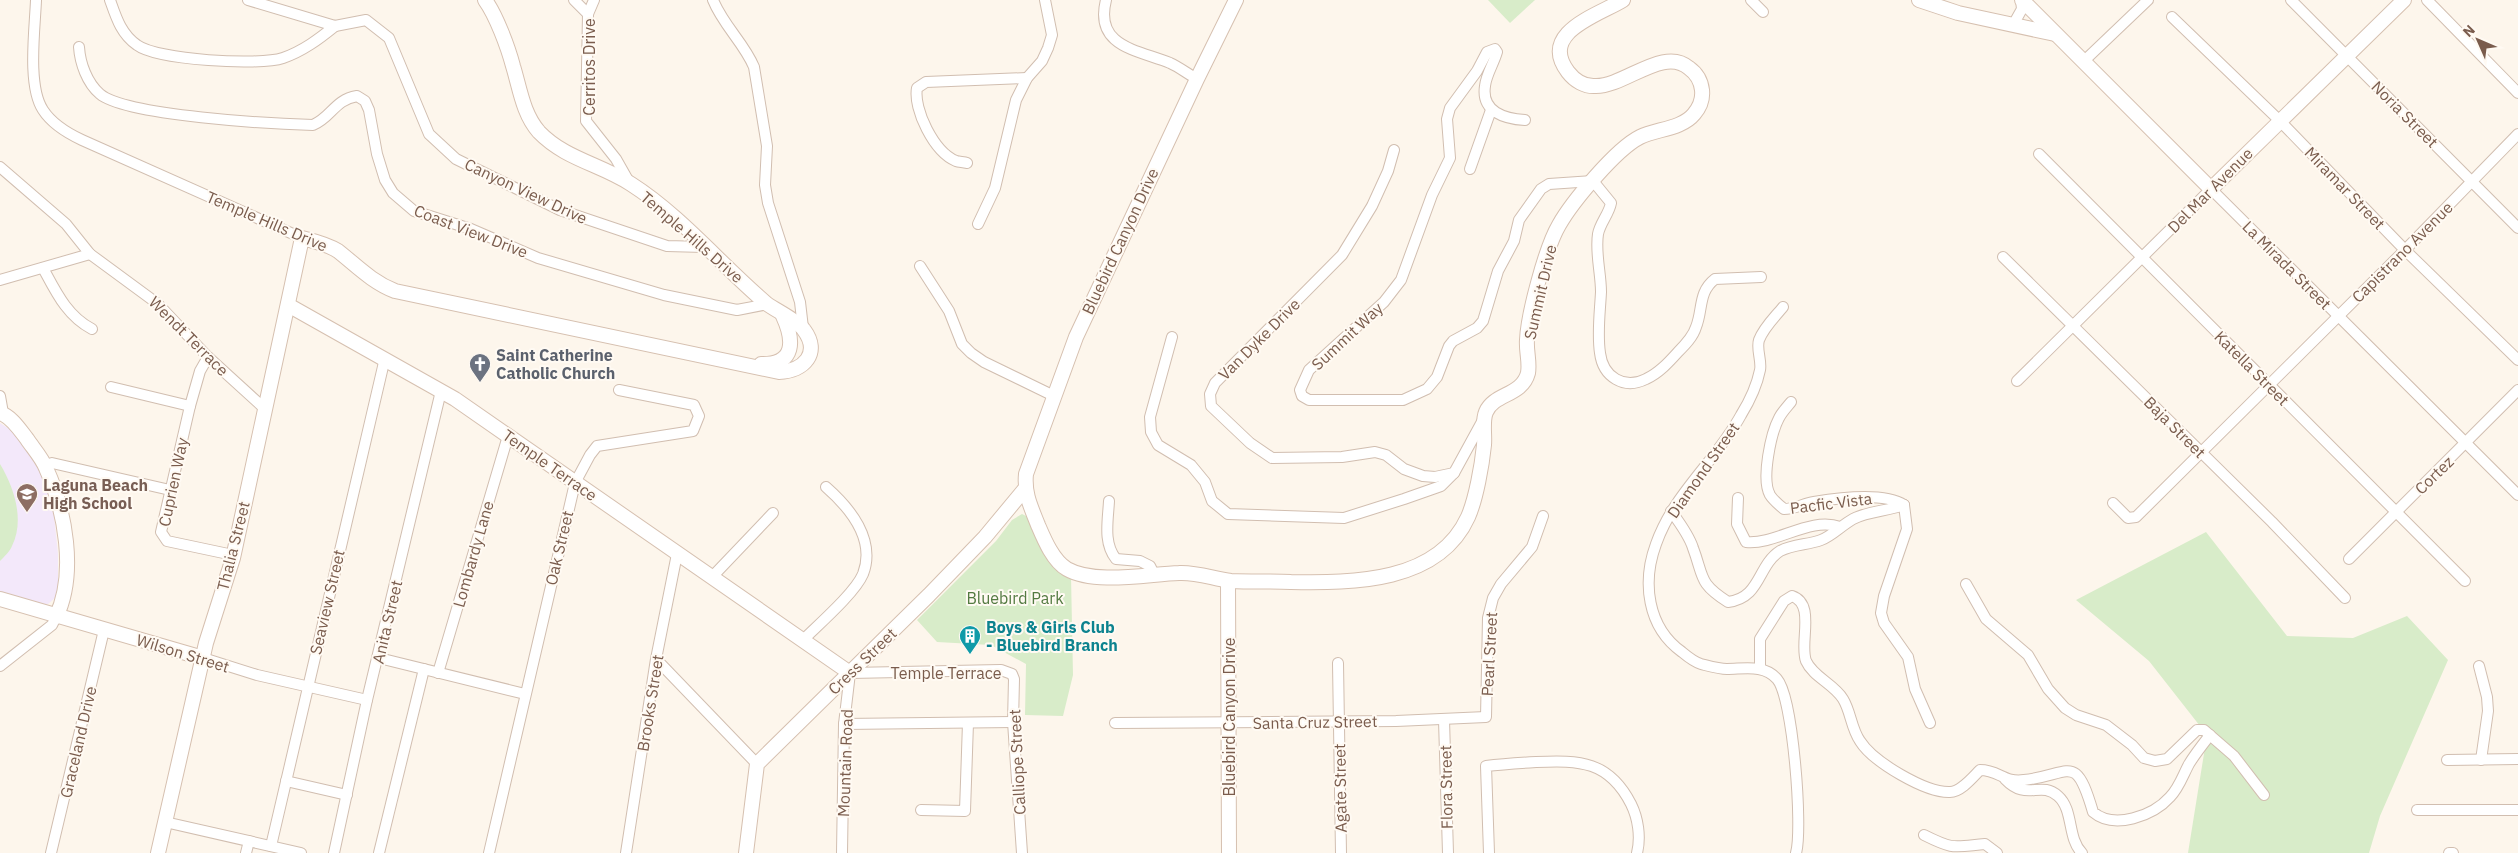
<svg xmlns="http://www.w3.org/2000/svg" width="2518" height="853" viewBox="0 0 2518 853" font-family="'IBM Plex Sans',sans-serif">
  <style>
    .education { fill: #f3e8fa }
    .green { fill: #d8ecc9 }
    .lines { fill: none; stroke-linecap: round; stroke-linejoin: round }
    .street-casing { stroke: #d1beb0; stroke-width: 12 }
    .secondary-casing { stroke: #d6c0b0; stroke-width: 16 }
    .street { stroke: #fff; stroke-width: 10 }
    .secondary { stroke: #fff; stroke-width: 14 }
    .labels { text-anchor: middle; stroke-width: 4; stroke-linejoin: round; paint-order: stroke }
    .street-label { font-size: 16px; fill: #7a5c4d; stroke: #fffaf3 }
    .worship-label { font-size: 16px; font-weight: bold; fill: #5b616d; stroke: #fffaf3; text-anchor: start }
    .education-label { font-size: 16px; font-weight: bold; fill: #785e54; stroke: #fffaf3; text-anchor: start }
    .park-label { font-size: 16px; fill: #537a41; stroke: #fffaf3 }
    .culture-label { font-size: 16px; font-weight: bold; fill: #0d838f; stroke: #fffaf3; text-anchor: start }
  </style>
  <rect width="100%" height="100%" fill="#fdf6ec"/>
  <polygon class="education" points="0,423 19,435 41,472 53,505 58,554 58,587 55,598 48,604 37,604 0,592"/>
  <g class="green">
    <polygon points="1488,0 1535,0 1510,23"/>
    <path d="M0,464C14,487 25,520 12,546C10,551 4,557 0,561Z"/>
    <polygon points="1022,514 1030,518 1071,576 1073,675 1063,716 1025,715 1026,664 991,645 937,642 917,620 996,541 1012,520"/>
    <polygon points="2206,532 2287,636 2353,638 2407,616 2448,660 2380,816 2369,853 2188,853 2207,735 2149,661 2076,600"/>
  </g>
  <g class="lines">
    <g class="street-casing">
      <g id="street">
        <path d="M36,0C35,28 27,86 43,110C52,124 67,133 82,140L302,238"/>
        <path d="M110,0C116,17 121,34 137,45C157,60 259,66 283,58C303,51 319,39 335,26"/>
        <polyline points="248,0 335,26 366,20 389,38 429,134 456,159 560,210 667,246 704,247"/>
        <polyline points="574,0 588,14"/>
        <polyline points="594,0 588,14 586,121 616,159 629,182"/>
        <path d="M713,0C723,25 744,43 754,67L767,146L765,185L768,203L800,302L803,328"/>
        <path d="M1106,0C1094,47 1138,50 1170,63C1179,67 1188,74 1197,79"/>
        <polyline points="1751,0 1763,12"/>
        <polyline points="2291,0 2518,228"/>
        <polyline points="2427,0 2518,93"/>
        <polyline points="2172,17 2280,121 2405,250 2518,360"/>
        <polyline points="2013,25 2022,9 2021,0"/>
        <path d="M79,47C80,63 87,83 100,94C126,116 274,124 313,125C332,117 334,100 357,96L365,101L369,110L377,154L385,180L393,193L414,211L471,229L538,258L664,295L737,310L768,304"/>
        <polyline points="2084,61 2148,0"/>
        <path d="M1525,120C1505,119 1481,112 1485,86C1486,75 1494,63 1497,52L1495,49L1487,52L1477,71L1450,108L1447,119L1450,158L1432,195L1401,280L1384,302L1309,370L1300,390L1302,396L1309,400H1403L1427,389L1437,377L1449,346L1453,341L1477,328L1483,321L1498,271L1514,241L1519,220L1541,189L1549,184L1593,181L1611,203C1609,214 1600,223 1598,234C1595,253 1601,273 1601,292C1600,312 1597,333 1600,353C1603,377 1624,390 1646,379C1659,373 1669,362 1678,352C1685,345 1693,337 1696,327C1703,310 1698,292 1715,279L1761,277"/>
        <polyline points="1394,150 1388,171 1372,206 1342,255 1215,383 1210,394 1211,406 1250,443 1272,458 1342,457 1375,452 1386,455 1404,469 1423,476 1435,477 1454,473"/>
        <polyline points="2039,154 2465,581"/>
        <path d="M967,163C964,162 959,162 956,161C934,152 913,109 917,88L926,82L1027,78"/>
        <polyline points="0,167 66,224 90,254 158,304 208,357 264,408"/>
        <polyline points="1470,169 1491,110"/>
        <polyline points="978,224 995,188 1016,100 1027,78 1042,61 1048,48 1052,35 1045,0"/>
        <polyline points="2003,257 2272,522 2345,598"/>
        <polyline points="920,266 949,311 962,344 971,353 984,362 1054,396"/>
        <path d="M43,268C56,292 67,316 92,329"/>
        <polyline points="0,280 90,254"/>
        <path d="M1783,307C1775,317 1764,327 1759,340C1756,349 1762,361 1760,370C1757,385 1749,402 1741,415C1716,461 1674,493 1656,544C1642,582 1647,627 1682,652C1688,657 1694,662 1701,664C1709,666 1719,669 1727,669C1744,669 1764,664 1777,679C1793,697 1803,829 1796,853"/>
        <polyline points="1172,337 1150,417 1151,432 1158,445 1191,465 1205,482 1212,501 1228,514 1344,518 1404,499 1441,486 1454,473 1483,420"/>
        <polyline points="208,357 200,371 190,406 161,532 167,541 233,555"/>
        <polyline points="2017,381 2211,189 2518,495"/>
        <polyline points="111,387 190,406"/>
        <polyline points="0,396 3,413"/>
        <path d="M1791,402C1787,407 1782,412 1779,418C1771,433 1761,479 1770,495C1773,500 1779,505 1784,509C1794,509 1803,504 1814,502C1838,498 1884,492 1904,505"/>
        <polyline points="46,466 52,463 170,490"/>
        <path d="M1738,498L1737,524L1746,542C1776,545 1810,516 1840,527"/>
        <path d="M1109,501C1108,521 1103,543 1116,559L1140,561L1150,566L1155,576"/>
        <polyline points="2113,503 2128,518 2136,517 2405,250 2518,134"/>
        <polyline points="1904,505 1907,529 1884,596 1881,613 1884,623 1908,657 1915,689 1930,723"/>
        <path d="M1671,511C1679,522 1689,535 1693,548C1704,577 1698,583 1728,602C1761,598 1757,566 1780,551C1793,544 1808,545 1821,540C1832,536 1842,525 1853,519C1868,511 1888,511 1904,505"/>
        <polyline points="2349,559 2518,390"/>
        <polyline points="712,577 773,513"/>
        <polyline points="1966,584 1986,619 2028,655 2048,689 2065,708 2076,715 2106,725 2132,745 2144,758 2155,761 2167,759 2197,730 2204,730 2234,756 2264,795"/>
        <path d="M803,640C818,625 855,593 863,574C876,540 850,508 826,487"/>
        <polyline points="203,658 257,675 367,700"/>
        <polyline points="379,658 525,694"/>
        <polyline points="656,659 757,764"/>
        <polyline points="1338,663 1341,853"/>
        <polyline points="0,666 52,625 56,617"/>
        <polyline points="2479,666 2487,697 2488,711 2481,760"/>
        <path d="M1760,668V639L1784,601L1792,596C1816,604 1799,643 1806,661C1813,677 1834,684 1843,699C1851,712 1851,728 1860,741C1873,762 1926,793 1950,792C1961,792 1973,777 1980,770C1999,770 2004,783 2024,780C2071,775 2075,751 2093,812C2114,830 2153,816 2170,797C2179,788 2183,775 2189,764C2195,754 2203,744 2210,735"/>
        <polyline points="438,673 508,436"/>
        <polyline points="1444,720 1448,853"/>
        <polyline points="1115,723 1396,721 1486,717 1488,618 1493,598 1501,584 1532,547 1543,516"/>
        <polyline points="844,724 1013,722"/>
        <polyline points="2447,760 2518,759"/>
        <path d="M2005,779C2027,802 2040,780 2058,796C2074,810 2067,838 2082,853"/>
        <polyline points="286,781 347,795"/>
        <polyline points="921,810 965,811 968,723"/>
        <polyline points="2417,810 2518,810"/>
        <polyline points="165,822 301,853"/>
        <path d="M1924,835C1954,850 1953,847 1985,844L1997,853"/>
        <polyline points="271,846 385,358"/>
        <polyline points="51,853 104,630"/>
        <polyline points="246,853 249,841"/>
        <polyline points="334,853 367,700 441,391"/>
        <polyline points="379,853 424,669"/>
        <polyline points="489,853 575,483 590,455 597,446 693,431 699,416 694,405 619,390"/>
        <polyline points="626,853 656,659 677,554"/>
        <polyline points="842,853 844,724 850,673 1001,670 1012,674 1014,679 1013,722 1022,853"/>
        <path d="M1489,853L1486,766C1503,764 1519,763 1536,762C1580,760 1609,761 1631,804C1638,818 1641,837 1637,853"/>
        <polyline points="2449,853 2453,853"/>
      </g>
    </g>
    <g class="secondary-casing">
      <g id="secondary">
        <path d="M1236,0L1197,79L1076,337L1026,474C1024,494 1031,507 1038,525C1044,539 1053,561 1067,569C1095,585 1148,574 1179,573C1197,572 1214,579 1231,581C1251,582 1271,581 1291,582C1353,583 1438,583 1468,517C1476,499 1482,465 1484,445C1485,435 1482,421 1486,412C1494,393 1522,396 1528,373C1530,362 1526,351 1527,340C1528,314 1546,247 1559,225C1572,202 1616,149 1640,137C1656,129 1682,129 1694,114C1700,107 1703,99 1702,90C1701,81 1696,73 1689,68C1664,46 1625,86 1596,86C1585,87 1575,81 1568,72C1538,32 1599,15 1623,0"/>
        <polyline points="1919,0 1958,13 2055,34"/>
        <polyline points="2022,0 2211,189 2404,0"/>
        <polyline points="288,305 455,399 850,673"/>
        <path d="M761,364C796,365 794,340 783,316"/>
        <path d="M0,413C11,416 20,430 27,439C33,448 42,458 46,468C65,510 77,573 56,617"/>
        <polyline points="1228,581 1229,853"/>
        <polyline points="0,599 203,658"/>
        <path d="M158,853L206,643L233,558L302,238C314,241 327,244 338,251C357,266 372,282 395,291L779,372C804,371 821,353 804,330C798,321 777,311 767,304C721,265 681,216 631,184C600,164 565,159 539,132C523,114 520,89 513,66C508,47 496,15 485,0"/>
        <polyline points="746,853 757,764 929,595 985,537 1024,490"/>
      </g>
    </g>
    <use href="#street" class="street"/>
    <use href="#secondary" class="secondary"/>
  </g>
  <defs>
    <g id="church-pin" transform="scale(1.125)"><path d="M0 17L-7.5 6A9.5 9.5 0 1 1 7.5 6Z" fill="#6b7280" stroke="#fffaf3"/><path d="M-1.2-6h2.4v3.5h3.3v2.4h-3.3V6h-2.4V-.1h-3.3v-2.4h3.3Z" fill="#fff"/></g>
    <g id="school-pin" transform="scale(1.125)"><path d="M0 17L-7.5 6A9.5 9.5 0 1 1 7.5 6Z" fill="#8d6e63" stroke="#fffaf3"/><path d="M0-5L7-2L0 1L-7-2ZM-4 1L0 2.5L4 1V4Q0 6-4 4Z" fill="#fff"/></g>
    <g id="building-pin" transform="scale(1.125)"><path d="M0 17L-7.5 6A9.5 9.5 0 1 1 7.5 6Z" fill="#0f9aa8" stroke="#fffaf3"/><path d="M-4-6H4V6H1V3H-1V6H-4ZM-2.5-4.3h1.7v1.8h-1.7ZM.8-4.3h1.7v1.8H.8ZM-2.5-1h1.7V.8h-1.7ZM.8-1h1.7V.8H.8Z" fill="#fff"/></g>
  </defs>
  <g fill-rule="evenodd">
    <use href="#church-pin" x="480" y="364"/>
    <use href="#school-pin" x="27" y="494"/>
    <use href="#building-pin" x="970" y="636"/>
  </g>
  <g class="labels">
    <g class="street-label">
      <text transform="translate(589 67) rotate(-90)" y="6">Cerritos Drive</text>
      <text transform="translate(2405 114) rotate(45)" y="6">Noria Street</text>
      <text transform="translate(2345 188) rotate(46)" y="6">Miramar Street</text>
      <text transform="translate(2210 190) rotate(-45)" y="6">Del Mar Avenue</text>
      <text transform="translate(526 191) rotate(25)" y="6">Canyon View Drive</text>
      <text transform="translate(267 221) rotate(23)" y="6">Temple Hills Drive</text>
      <text transform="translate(471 231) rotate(21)" y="6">Coast View Drive</text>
      <text transform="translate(692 237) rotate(41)" y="6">Temple Hills Drive</text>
      <text transform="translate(1120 241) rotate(-65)" y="6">Bluebird Canyon Drive</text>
      <text transform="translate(2402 252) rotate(-45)" y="6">Capistrano Avenue</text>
      <text transform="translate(2287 265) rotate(45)" y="6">La Mirada Street</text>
      <text transform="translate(1540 292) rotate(-77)" y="6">Summit Drive</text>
      <text transform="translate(189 336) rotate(45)" y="6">Wendt Terrace</text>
      <text transform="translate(1347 336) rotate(-43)" y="6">Summit Way</text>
      <text transform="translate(1259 339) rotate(-45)" y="6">Van Dyke Drive</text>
      <text transform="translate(2252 368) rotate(45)" y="6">Katella Street</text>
      <text transform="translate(2175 427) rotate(45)" y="6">Baja Street</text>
      <text transform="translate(550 465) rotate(35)" y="6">Temple Terrace</text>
      <text transform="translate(1703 470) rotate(-55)" y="6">Diamond Street</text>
      <text transform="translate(2434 475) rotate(-44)" y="6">Cortez</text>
      <text transform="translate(173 482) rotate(-78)" y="6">Cuprien Way</text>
      <text transform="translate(1831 503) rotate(-7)" y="6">Pacfic Vista</text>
      <text transform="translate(233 546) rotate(-76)" y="6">Thalia Street</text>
      <text transform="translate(559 548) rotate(-77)" y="6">Oak Street</text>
      <text transform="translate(473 554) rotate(-74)" y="6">Lombardy Lane</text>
      <text transform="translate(327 602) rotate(-77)" y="6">Seaview Street</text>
      <text transform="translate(387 622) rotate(-77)" y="6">Anita Street</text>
      <text transform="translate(183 653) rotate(17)" y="6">Wilson Street</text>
      <text transform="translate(1489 654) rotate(-87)" y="6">Pearl Street</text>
      <text transform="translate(862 661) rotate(-44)" y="6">Cress Street</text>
      <text x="946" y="679">Temple Terrace</text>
      <text transform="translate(650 703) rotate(-81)" y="6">Brooks Street</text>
      <text transform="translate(1229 717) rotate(-90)" y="6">Bluebird Canyon Drive</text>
      <text transform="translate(1315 722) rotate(-1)" y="6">Santa Cruz Street</text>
      <text transform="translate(78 742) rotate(-77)" y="6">Graceland Drive</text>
      <text transform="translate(1017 762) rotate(-93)" y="6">Calliope Street</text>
      <text transform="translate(845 763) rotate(-88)" y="6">Mountain Road</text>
      <text transform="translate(1446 787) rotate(-91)" y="6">Flora Street</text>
      <text transform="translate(1340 788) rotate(-91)" y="6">Agate Street</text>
    </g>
    <g class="worship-label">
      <text x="496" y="361">Saint Catherine<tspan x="496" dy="18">Catholic Church</tspan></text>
    </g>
    <g class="education-label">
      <text x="43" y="491">Laguna Beach<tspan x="43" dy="18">High School</tspan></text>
    </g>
    <g class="park-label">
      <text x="1015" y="604">Bluebird Park</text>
    </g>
    <g class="culture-label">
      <text x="986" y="633">Boys &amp; Girls Club<tspan x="986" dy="18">- Bluebird Branch</tspan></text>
    </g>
  </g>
  <g transform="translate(2478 40) rotate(315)" stroke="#fffaf3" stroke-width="4" paint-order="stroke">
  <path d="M0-4L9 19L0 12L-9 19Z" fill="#7a5c4d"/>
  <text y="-8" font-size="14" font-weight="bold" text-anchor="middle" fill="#7a5c4d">N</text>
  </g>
</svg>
